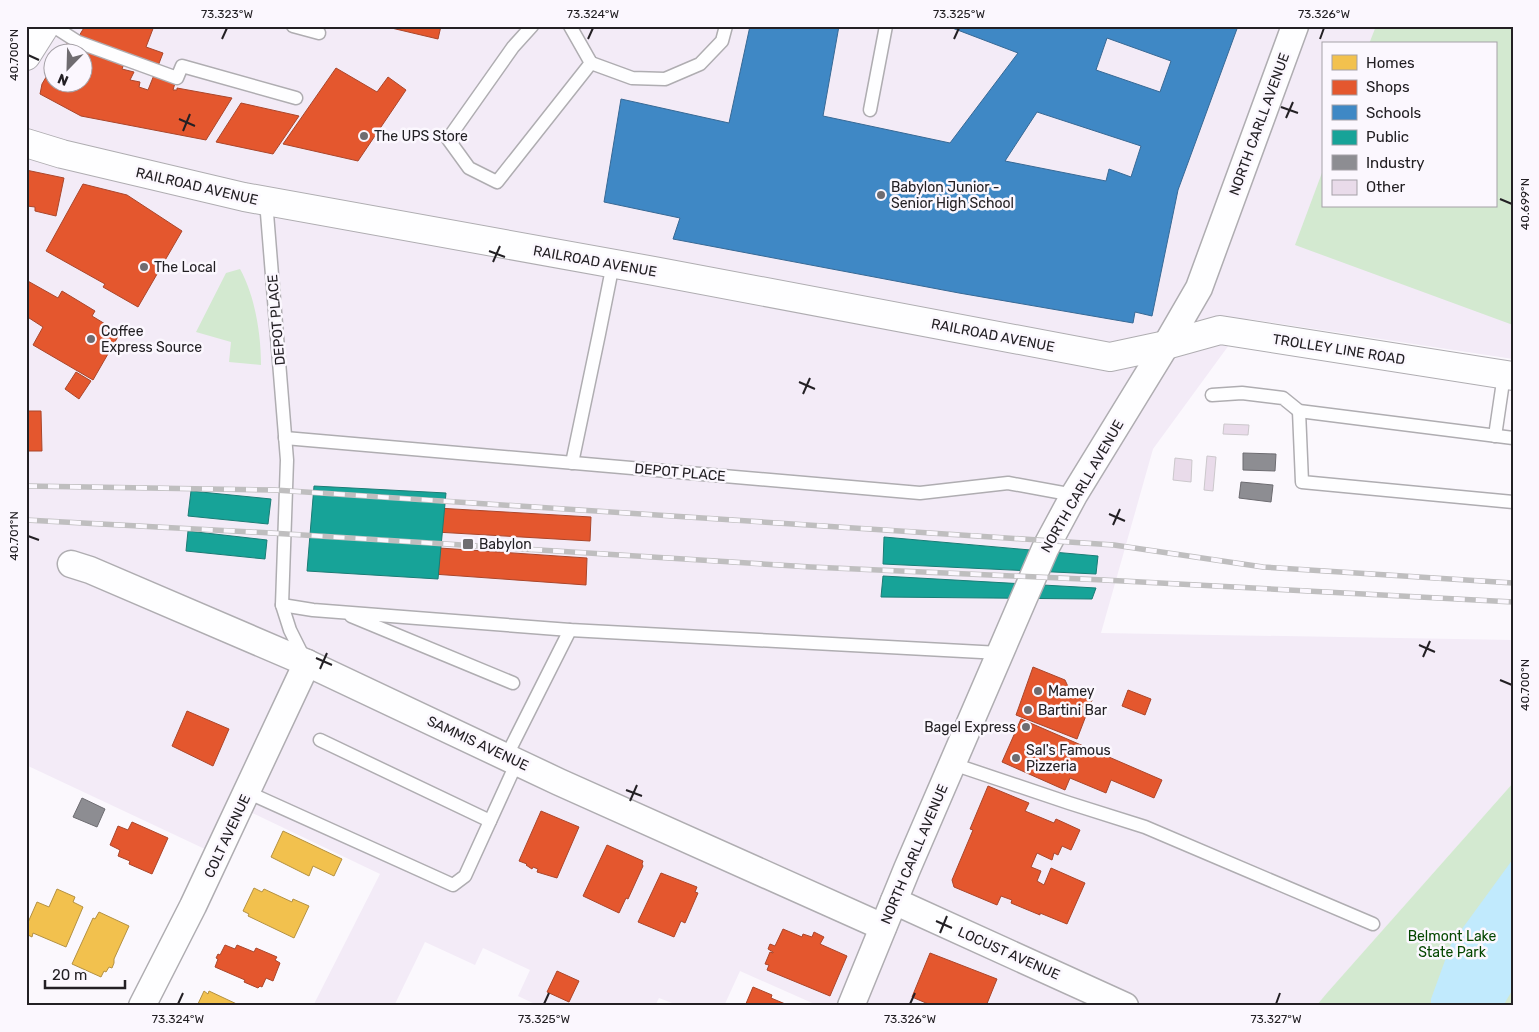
<svg xmlns="http://www.w3.org/2000/svg" width="1539" height="1032" viewBox="0 0 1539 1032" font-family="Rubik,sans-serif">
  <style>
    .built { fill: #f3ebf7; fill-rule: evenodd }
    .green { fill: #d3e9d0 }
    .water { fill: #c1eafd }
    .homes { fill: #f2c14e; stroke: #b49141 }
    .shops { fill: #e4572e; stroke: #aa462b }
    .schools { fill: #3f88c5; stroke: #376995; fill-rule: evenodd }
    .public { fill: #17a398; stroke: #1b7c75 }
    .industry { fill: #8d8d92; stroke: #6d6c71 }
    .building { fill: #e9dbea; stroke: #ccc8cc }
    .lines { fill: none; stroke-linecap: round; stroke-linejoin: round }
    .service-casing { stroke: #afadb1; stroke-width: 15 }
    .minor-casing { stroke: #afadb1; stroke-width: 29 }
    .secondary-casing { stroke: #afadb1; stroke-width: 30 }
    .service { stroke: #fefeff; stroke-width: 12 }
    .minor { stroke: #fefeff; stroke-width: 26 }
    .secondary { stroke: #fefeff; stroke-width: 28 }
    .rail-casing { stroke: #bfbebf; stroke-width: 5.5 }
    .rail { stroke: #fbf7fe; stroke-width: 4; stroke-dasharray: 11; stroke-linecap: butt }
    .ticks { fill: none; stroke: #232024; stroke-width: 2 }
    .poi-dot { fill: #6f6c70; stroke: #fbf7fe; stroke-width: 2 }
    .labels { text-anchor: middle; stroke-width: 5; stroke-linejoin: round; paint-order: stroke }
    .street-label { font-size: 14px; fill: #232024; stroke: #fbf7fe }
    .poi-label { font-size: 14px; fill: #232024; stroke: #fbf7fe; text-anchor: start }
    .park-label { font-size: 14px; fill: #054700; stroke: #fbf7fe }
    .neatline { fill: none; stroke: #232024; stroke-width: 2 }
    .ticks-label { font-size: 12px; text-anchor: middle; fill: #232024 }
  </style>
  <rect width="100%" height="100%" fill="#fbf8fd"/>
  <path class="built" d="M26,26H1513V359L1248,319L1153,449L1101,633L1513,640V783L1316,1006H819L740,971L724,1006H680L659,998L655,1006H539L518,996L530,970L483,948L475,965L425,942L394,1006H313L380,874L240,807L224,858L26,765ZM1323,44H1495V206H1323ZM52,52H82V82H52Z"/>
  <g class="green">
    <polygon points="1376,26 1513,26 1513,325 1295,245 1323,170 1323,206 1495,206 1495,44 1369,44"/>
    <path d="M240,269C255,296 261,334 261,365L229,362L231,342L196,332L226,273Z"/>
    <polygon points="1513,783 1513,1006 1316,1006 1327,993"/>
  </g>
  <polygon class="water" points="1513,859 1513,989 1503,1006 1431,1006 1431,999 1451,944"/>
  <g class="homes">
    <polygon points="283,831 342,859 334,876 313,866 309,876 271,857"/>
    <polygon points="254,888 262,892 264,889 292,902 293,899 309,906 294,938 248,916 249,914 243,911"/>
    <polygon points="57,889 75,897 73,902 83,907 66,947 33,933 32,937 26,934 26,927 37,902 49,907"/>
    <polygon points="99,912 129,926 114,959 114,963 112,968 109,967 106,972 104,971 101,977 72,964 93,918 95,919"/>
    <polygon points="204,991 208,994 209,991 241,1006 197,1006"/>
  </g>
  <g class="shops">
    <polygon points="85,26 154,26 146,47 163,53 158,66 79,36"/>
    <polygon points="383,26 441,26 438,39"/>
    <polygon points="69,41 125,61 122,69 134,72 130,80 140,82 139,87 148,90 154,75 175,83 173,90 177,90 177,88 232,98 206,140 81,116 40,94 42,84 52,67 52,82 82,82 82,52 61,52"/>
    <polygon points="336,68 377,92 388,77 406,90 358,161 283,144"/>
    <polygon points="241,103 299,116 273,154 216,142"/>
    <polygon points="26,170 64,178 56,216 35,211 35,207 27,206 28,204 26,204"/>
    <polygon points="83,184 127,195 182,231 138,307 103,287 105,284 46,251"/>
    <polygon points="26,280 58,298 62,291 95,311 92,316 120,333 93,380 33,345 43,327 26,316"/>
    <polygon points="76,372 91,381 79,399 65,389"/>
    <polygon points="26,411 41,411 42,451 26,451"/>
    <polygon points="351,503 591,517 590,541 350,527"/>
    <polygon points="351,542 587,558 586,585 349,568"/>
    <polygon points="1033,667 1065,680 1071,693 1092,700 1077,739 1016,715"/>
    <polygon points="1128,690 1151,699 1145,715 1122,706"/>
    <polygon points="187,711 229,729 213,766 172,746"/>
    <polygon points="1021,719 1162,780 1154,798 1111,780 1106,793 1070,778 1065,790 1002,762"/>
    <polygon points="988,786 1029,803 1025,811 1054,823 1056,819 1080,830 1071,850 1062,846 1058,855 1054,853 1052,860 1037,853 1031,867 1041,871 1037,881 1044,885 1051,868 1085,883 1067,924 1040,913 1040,915 1011,903 1012,900 1001,896 997,905 954,887 952,880 973,830 970,829"/>
    <polygon points="541,811 579,827 557,878 537,872 538,869 533,867 532,869 526,865 527,864 519,861"/>
    <polygon points="132,822 168,838 152,874 129,864 130,861 118,856 120,850 110,845 118,826 128,830"/>
    <polygon points="607,845 643,861 642,864 643,866 628,899 626,898 619,913 583,896"/>
    <polygon points="661,873 697,887 695,892 698,893 685,923 681,921 674,937 638,922"/>
    <polygon points="783,929 802,937 803,934 812,937 814,932 824,937 820,944 847,956 830,996 767,970 769,965 765,964 770,952 773,953 773,952 768,949 770,944 775,946"/>
    <polygon points="225,945 235,949 237,945 254,952 256,948 277,957 275,960 280,963 273,981 266,978 262,987 260,986 258,988 244,982 245,980 215,967 218,959 216,958 218,954 220,955"/>
    <polygon points="930,953 997,979 986,1006 933,1006 912,997"/>
    <polygon points="557,971 579,981 569,1002 547,992"/>
    <polygon points="753,987 772,995 771,998 790,1006 745,1006"/>
  </g>
  <path class="schools" d="M750,26H839L823,116L950,143L1018,53L947,26H1238L1178,190L1152,316L1135,312L1133,323L959,293L673,239L680,218L604,202L621,99L729,123ZM1107,38L1171,61L1160,92L1096,70ZM1037,112L1141,146L1131,177L1109,169L1106,181L1005,161Z"/>
  <g class="public">
    <polygon points="314,486 446,493 438,579 307,571"/>
    <polygon points="191,491 271,499 268,524 188,516"/>
    <polygon points="188,531 267,540 265,559 186,551"/>
    <polygon points="884,537 1098,556 1096,574 883,564"/>
    <polygon points="883,576 1096,588 1092,599 881,597"/>
  </g>
  <g class="industry">
    <polygon points="1243,453 1276,454 1275,471 1243,470"/>
    <polygon points="1241,482 1273,485 1271,502 1239,498"/>
    <polygon points="82,798 105,809 97,827 73,817"/>
  </g>
  <g class="building">
    <polygon points="1224,424 1249,425 1248,435 1223,434"/>
    <polygon points="1207,456 1216,457 1213,491 1204,490"/>
    <polygon points="1175,458 1192,460 1191,482 1173,480"/>
  </g>
  <g class="lines">
    <g class="service-casing">
      <g id="service">
        <polyline points="53,26 78,42 177,78 182,66 296,98"/>
        <polyline points="293,26 319,33"/>
        <polyline points="532,26 513,47 448,139 469,168 497,182 591,63 632,78 665,79 700,64 722,41 726,26"/>
        <polyline points="570,26 591,63"/>
        <polyline points="870,110 886,26"/>
        <polyline points="266,201 287,460 282,605 290,630 304,658"/>
        <polyline points="1212,395 1242,393 1283,398 1299,411 1513,438"/>
        <polyline points="1299,411 1302,482 1513,502"/>
        <polyline points="1495,436 1504,375"/>
        <polyline points="285,438 920,493 1008,483 1074,495"/>
        <polyline points="572,463 599,334 613,264"/>
        <polyline points="282,605 313,610 570,630 1000,653"/>
        <polyline points="351,616 513,683"/>
        <polyline points="320,740 490,821"/>
        <polyline points="506,757 570,630"/>
        <polyline points="953,764 1069,803 1145,827 1373,924"/>
        <polyline points="247,792 453,885 465,876 517,762"/>
      </g>
    </g>
    <g class="minor-casing">
      <g id="minor">
        <polyline points="71,564 90,570 307,663 559,782 883,927"/>
        <polyline points="894,901 1125,1006"/>
        <polyline points="142,1006 193,906 307,663"/>
        <polyline points="851,1006 907,869 1045,549 1074,495 1166,345 1199,288 1295,26"/>
      </g>
    </g>
    <g class="secondary-casing">
      <g id="secondary">
        <polyline points="26,56 45,26"/>
        <polyline points="26,143 62,154 244,197 654,271 1110,357 1166,345 1220,330 1513,376"/>
      </g>
    </g>
    <use href="#service" class="service"/>
    <use href="#minor" class="minor"/>
    <use href="#secondary" class="secondary"/>
    <g class="rail-casing">
      <g id="rail">
        <polyline points="26,486 275,490 1114,545 1263,567 1513,583"/>
        <polyline points="26,520 271,533 811,567 1104,580 1513,602"/>
      </g>
    </g>
    <use href="#rail" class="rail"/>
  </g>
  <path class="ticks" d="M222,39L227,28M588,39L593,28M954,39L959,28M1320,39L1324,28M28,55L39,60M1281,107L1298,113M1286,118L1293,102M179,119L195,126M183,131L190,114M1500,199L1512,204M489,251L505,257M493,262L500,246M799,382L815,389M803,394L810,378M1109,514L1125,521M1113,525L1120,509M28,536L39,540M1419,645L1435,652M1423,657L1430,641M316,658L332,665M320,669L327,653M1500,680L1512,685M626,790L642,796M630,801L637,785M936,921L952,928M940,933L947,916M178,1004L183,993M544,1004L549,993M910,1004L915,993M1276,1004L1280,993"/>
  <g class="poi-dot">
    <circle cx="364" cy="136" r="5"/>
    <circle cx="881" cy="195" r="5"/>
    <circle cx="144" cy="267" r="5"/>
    <circle cx="91" cy="339" r="5"/>
    <rect x="462" y="538" width="12" height="12" rx="2.5"/>
    <circle cx="1038" cy="691" r="5"/>
    <circle cx="1028" cy="710" r="5"/>
    <circle cx="1026" cy="727" r="5"/>
    <circle cx="1016" cy="758" r="5"/>
  </g>
  <g class="labels">
    <g class="street-label">
      <text transform="translate(1259 124) rotate(-70)" y="5">NORTH CARLL AVENUE</text>
      <text transform="translate(197 186) rotate(13)" y="5">RAILROAD AVENUE</text>
      <text transform="translate(595 261) rotate(10)" y="5">RAILROAD AVENUE</text>
      <text transform="translate(276 320) rotate(-95)" y="5">DEPOT PLACE</text>
      <text transform="translate(993 335) rotate(11)" y="5">RAILROAD AVENUE</text>
      <text transform="translate(1339 349) rotate(9)" y="5">TROLLEY LINE ROAD</text>
      <text transform="translate(680 472) rotate(5)" y="5">DEPOT PLACE</text>
      <text transform="translate(1082 486) rotate(-60)" y="5">NORTH CARLL AVENUE</text>
      <text transform="translate(478 743) rotate(25)" y="5">SAMMIS AVENUE</text>
      <text transform="translate(227 836) rotate(-65)" y="5">COLT AVENUE</text>
      <text transform="translate(914 854) rotate(-67)" y="5">NORTH CARLL AVENUE</text>
      <text transform="translate(1009 953) rotate(24)" y="5">LOCUST AVENUE</text>
    </g>
    <g class="poi-label">
      <text x="374" y="141">The UPS Store</text>
      <text x="891" y="192">Babylon Junior -<tspan x="891" dy="16">Senior High School</tspan></text>
      <text x="154" y="272">The Local</text>
      <text x="101" y="336">Coffee<tspan x="101" dy="16">Express Source</tspan></text>
      <text x="479" y="549">Babylon</text>
      <text x="1048" y="696">Mamey</text>
      <text x="1038" y="715">Bartini Bar</text>
      <text x="1016" y="732" text-anchor="end">Bagel Express</text>
      <text x="1026" y="755">Sal's Famous<tspan x="1026" dy="16">Pizzeria</tspan></text>
    </g>
    <g class="park-label">
      <text x="1452" y="941">Belmont Lake<tspan x="1452" dy="16">State Park</tspan></text>
    </g>
  </g>
  <rect width="1539" height="1032" fill="none" stroke="#fbf7fe" stroke-width="55"/>
  <rect x="1322" y="42" width="175" height="165" fill="#fbf7fe" stroke="#a5a1a7"/>
  <rect x="1332" y="55" width="25" height="15" fill="#f2c14e" stroke="#a5a1a7"/>
  <text x="1366" y="68" font-size="15" fill="#232024">Homes</text>
  <rect x="1332" y="80" width="25" height="15" fill="#e4572e" stroke="#a5a1a7"/>
  <text x="1366" y="92" font-size="15" fill="#232024">Shops</text>
  <rect x="1332" y="105" width="25" height="15" fill="#3f88c5" stroke="#a5a1a7"/>
  <text x="1366" y="118" font-size="15" fill="#232024">Schools</text>
  <rect x="1332" y="130" width="25" height="15" fill="#17a398" stroke="#a5a1a7"/>
  <text x="1366" y="142" font-size="15" fill="#232024">Public</text>
  <rect x="1332" y="155" width="25" height="15" fill="#8d8d92" stroke="#a5a1a7"/>
  <text x="1366" y="168" font-size="15" fill="#232024">Industry</text>
  <rect x="1332" y="180" width="25" height="15" fill="#e9dbea" stroke="#a5a1a7"/>
  <text x="1366" y="192" font-size="15" fill="#232024">Other</text>
  <g transform="translate(68 68) rotate(203)"><circle r="24" fill="#fbf7fe" stroke="#a5a1a7"/>
  <path d="M0-4L9 19L0 12L-9 19Z" fill="#6f6c70"/>
  <text y="-8" font-size="14" font-weight="bold" text-anchor="middle" fill="#232024">N</text>
  </g>
  <path d="M45 980v8h80v-8" fill="none" stroke="#232024" stroke-width="2.5"/>
  <text x="52" y="980" font-size="15" fill="#232024" stroke="#fbf7fe" stroke-width="4" paint-order="stroke">20 m</text>
  <rect x="28" y="28" width="1484" height="976" class="neatline"/>
  <g class="ticks-label">
    <text x="227" y="18">73.323°W</text>
    <text x="593" y="18">73.324°W</text>
    <text x="959" y="18">73.325°W</text>
    <text x="1324" y="18">73.326°W</text>
    <text transform="translate(14 55) rotate(-90)" y="4">40.700°N</text>
    <text transform="translate(1525 204) rotate(-90)" y="4">40.699°N</text>
    <text transform="translate(14 536) rotate(-90)" y="4">40.701°N</text>
    <text transform="translate(1525 685) rotate(-90)" y="4">40.700°N</text>
    <text x="178" y="1023">73.324°W</text>
    <text x="544" y="1023">73.325°W</text>
    <text x="910" y="1023">73.326°W</text>
    <text x="1276" y="1023">73.327°W</text>
  </g>
</svg>
